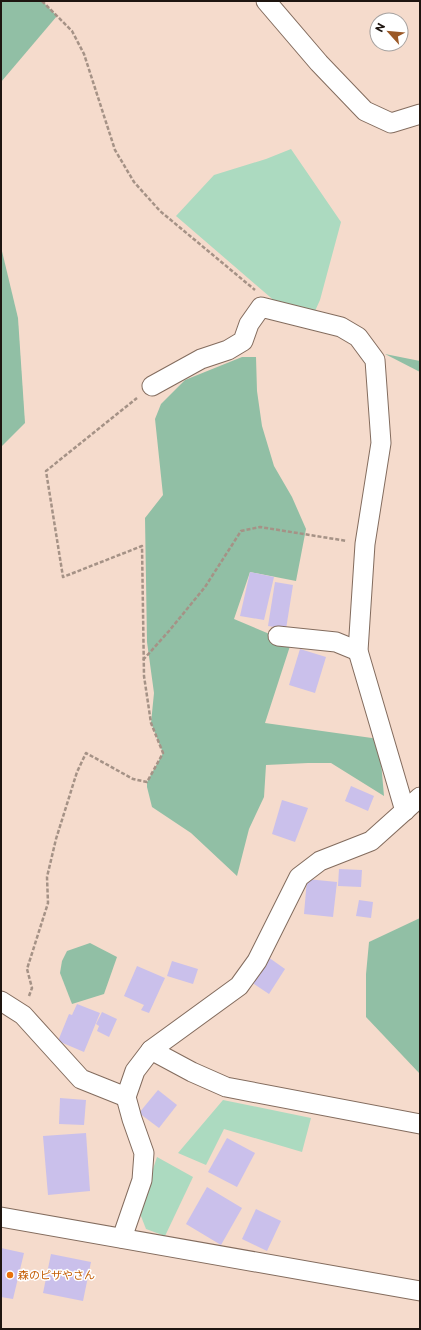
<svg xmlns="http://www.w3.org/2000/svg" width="421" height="1330" viewBox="0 0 421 1330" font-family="Commissioner,'Noto Sans JP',sans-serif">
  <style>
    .green { fill: #acdac0 }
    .forest { fill: #91bfa5 }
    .building { fill: #cac0eb }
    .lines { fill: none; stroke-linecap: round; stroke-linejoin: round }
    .minor-casing { stroke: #836c5e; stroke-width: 21 }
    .path { stroke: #a59286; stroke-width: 2.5; stroke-dasharray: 4 2; stroke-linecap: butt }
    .minor { stroke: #fff; stroke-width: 19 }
    .food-dot { fill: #e8710a; stroke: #fff; stroke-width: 1.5 }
    .labels { text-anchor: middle; stroke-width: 3; stroke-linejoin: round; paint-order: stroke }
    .food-label { font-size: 11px; fill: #c56008; stroke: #fff; text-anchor: start }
  </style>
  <rect width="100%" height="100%" fill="#f5dbcc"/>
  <g class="green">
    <polygon points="291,149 341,222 320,300 315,311 277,303 176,216 214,175 266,159"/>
    <polygon points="223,1100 311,1118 302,1152 224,1129 206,1165 178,1153"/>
    <polygon points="157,1157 193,1177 165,1236 146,1229 139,1211"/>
  </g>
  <g class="forest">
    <polygon points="1,1 42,1 57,16 1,82"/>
    <polygon points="1,247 18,318 25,423 1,447"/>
    <polygon points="385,354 420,361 420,372"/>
    <polygon points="242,357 256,357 257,391 262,426 274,466 292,497 306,529 296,581 250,572 234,619 291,643 265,723 379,739 384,796 331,763 308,763 266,765 264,797 249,829 237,876 191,833 152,807 147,787 147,782 163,753 151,723 154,693 147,642 145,518 163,495 155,419 161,404 185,380"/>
    <polygon points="420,918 420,1074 366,1017 366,974 369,942"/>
    <polygon points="90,943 117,957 104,994 72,1004 60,973 62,961 67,951"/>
  </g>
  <g class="building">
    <polygon points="250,572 274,577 264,620 240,616"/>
    <polygon points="275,582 293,585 286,629 268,626"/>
    <polygon points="300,649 326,657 315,693 289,685"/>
    <polygon points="351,786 374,796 368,811 345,801"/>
    <polygon points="282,800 308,808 295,842 272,834"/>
    <polygon points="339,869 362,870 361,887 338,886"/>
    <polygon points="307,879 337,882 333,917 304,914"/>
    <polygon points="359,900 373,902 371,918 356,916"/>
    <polygon points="268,957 285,969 269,994 251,982"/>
    <polygon points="172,961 198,969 193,984 167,976"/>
    <polygon points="137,966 165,978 149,1013 141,1010 144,1005 124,996"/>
    <polygon points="77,1004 100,1013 84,1052 58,1041 69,1014 72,1015"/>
    <polygon points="102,1012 117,1019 109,1037 97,1031 99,1026 96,1024"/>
    <polygon points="158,1090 177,1105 159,1128 139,1113"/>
    <polygon points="60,1098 86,1100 84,1125 59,1124"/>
    <polygon points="86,1133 90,1191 48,1195 43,1136"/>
    <polygon points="227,1138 255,1153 237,1187 208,1172"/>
    <polygon points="207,1187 242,1208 221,1245 186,1224"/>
    <polygon points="256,1209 281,1221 267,1251 242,1239"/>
    <polygon points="1,1248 24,1253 13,1299 1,1297"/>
    <polygon points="51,1254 91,1262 83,1301 43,1293"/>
  </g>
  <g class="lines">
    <g class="minor-casing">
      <g id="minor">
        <polyline points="266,1 319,63 365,111 391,123 420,114"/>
        <polyline points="152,386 201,359 228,350 243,341 249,324 261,307 341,327 358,337 375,360 381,443 365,544 358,651 405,811"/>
        <polyline points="278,636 336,642 358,651"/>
        <polyline points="1,1001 23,1015 81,1079 126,1097"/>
        <polyline points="151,1050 192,1072 226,1087 420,1124"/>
        <polyline points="1,1217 420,1291"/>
        <polyline points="122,1238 142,1180 144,1153 132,1119 126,1097 135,1071 151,1050 239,986 257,961 299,877 320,861 371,841 420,797"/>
      </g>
    </g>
    <g class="path">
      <polyline points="42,1 72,31 84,54 115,150 134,182 160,211 255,290"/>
      <polyline points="143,660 169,631 205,587 241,531 260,527 347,541"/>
      <polyline points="29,996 32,988 27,969 48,903 47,877 56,839 77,772 86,753 133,779 147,782 163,753 151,723 144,676 142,546 63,577 46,471 137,398"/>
    </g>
    <use href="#minor" class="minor"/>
  </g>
  <circle class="food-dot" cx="10" cy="1275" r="4"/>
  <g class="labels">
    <g class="food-label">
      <text x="18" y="1279">森のピザやさん</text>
    </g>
  </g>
  <rect width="421" height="1330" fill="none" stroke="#1e1510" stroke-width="4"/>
  <g transform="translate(389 32) rotate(297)"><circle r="19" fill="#ffffff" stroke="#a5a19f"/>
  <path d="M0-3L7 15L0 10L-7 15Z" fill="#9b5927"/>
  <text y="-6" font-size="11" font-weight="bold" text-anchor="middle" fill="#1e1510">N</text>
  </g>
</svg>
